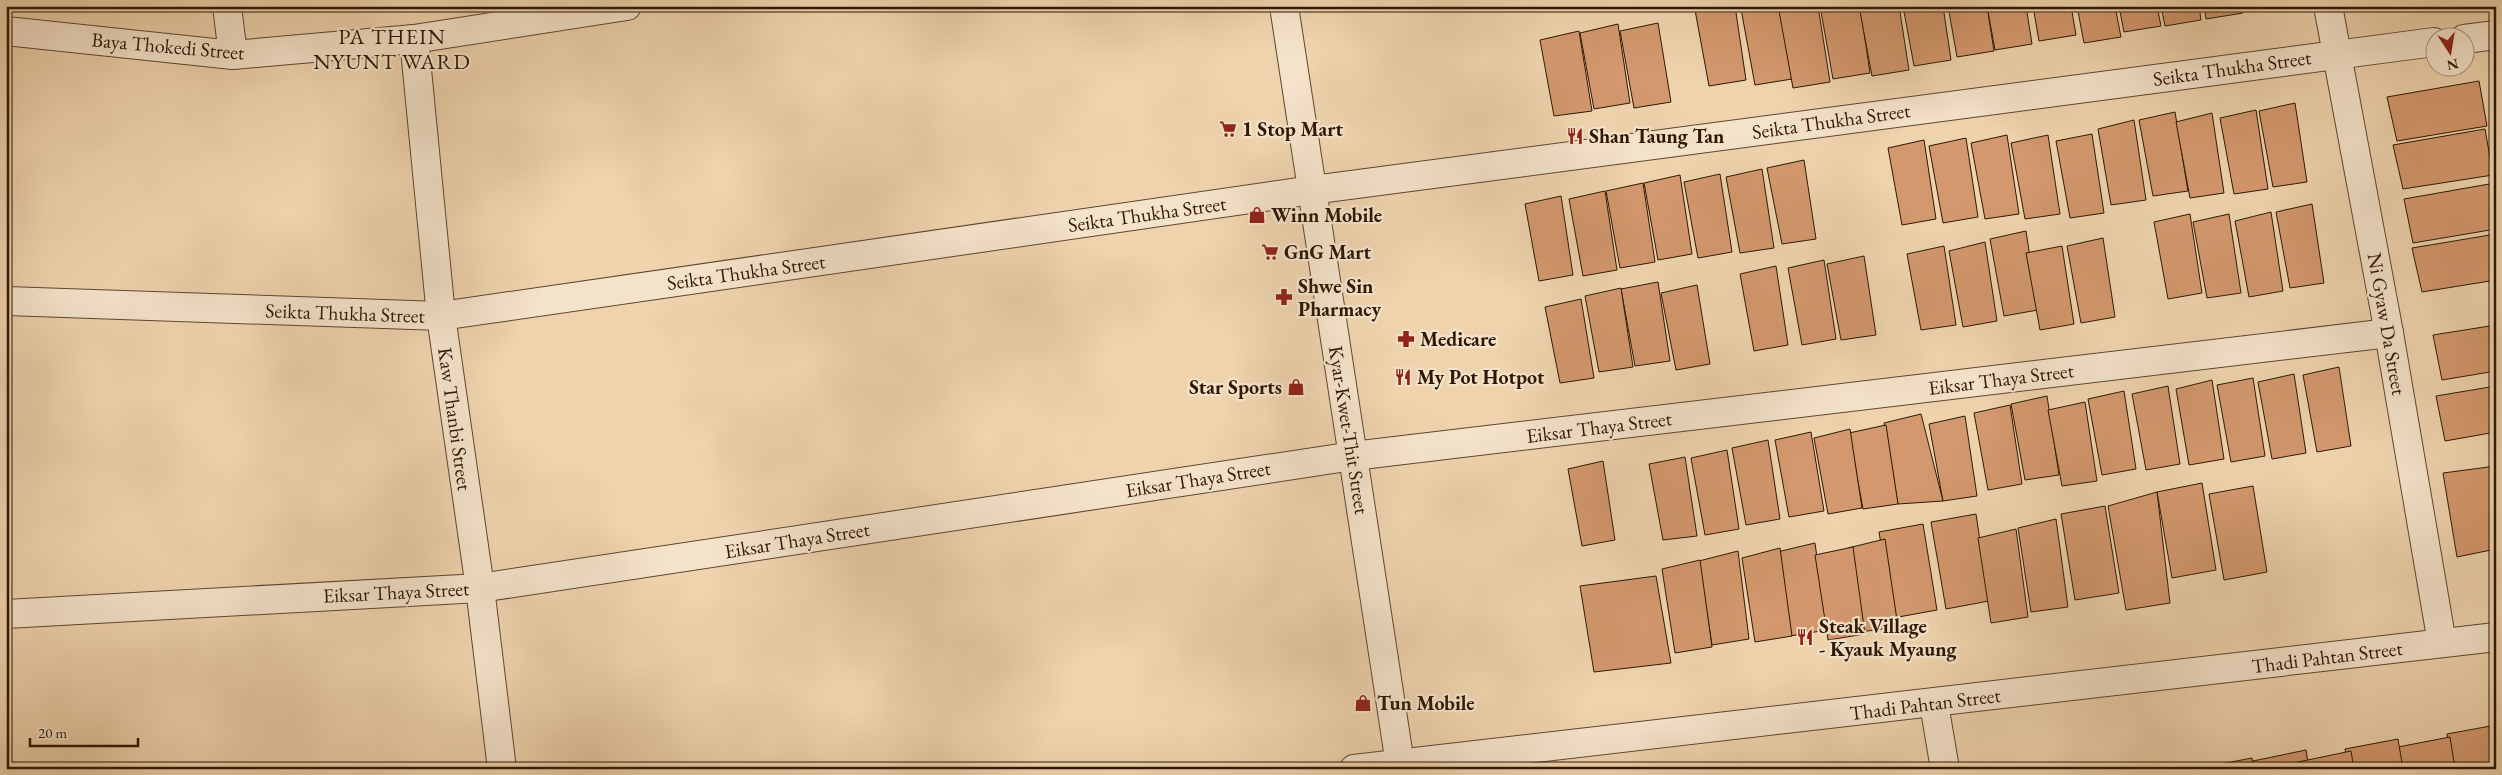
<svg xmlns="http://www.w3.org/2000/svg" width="2502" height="775" viewBox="0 0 2502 775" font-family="'EB Garamond',serif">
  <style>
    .building { fill: #d3986d; stroke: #2d1805 }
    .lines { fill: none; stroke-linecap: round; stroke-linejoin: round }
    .street-casing { stroke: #5d472f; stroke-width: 30 }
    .street { stroke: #f4e2ca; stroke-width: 28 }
    .labels { text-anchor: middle; stroke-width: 4.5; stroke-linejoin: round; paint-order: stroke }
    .street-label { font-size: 20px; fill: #2d1805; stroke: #f4e2ca }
    .poi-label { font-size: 20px; font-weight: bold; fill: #2d1805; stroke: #f4e2ca; text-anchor: start }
    .quarter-label { font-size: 22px; letter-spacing: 1px; fill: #2d1805; stroke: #f4e2ca }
  </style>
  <rect width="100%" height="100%" fill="#eed3ad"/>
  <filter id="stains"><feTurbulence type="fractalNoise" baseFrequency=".004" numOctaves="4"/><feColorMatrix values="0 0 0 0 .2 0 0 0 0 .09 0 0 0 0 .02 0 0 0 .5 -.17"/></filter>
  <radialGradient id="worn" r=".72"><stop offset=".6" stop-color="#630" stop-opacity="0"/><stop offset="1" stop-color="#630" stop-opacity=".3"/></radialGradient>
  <g class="building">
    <polygon points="1711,6 1735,6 1746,80 1709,86 1695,10"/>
    <polygon points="1751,6 1780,6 1792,79 1755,85 1741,9"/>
    <polygon points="1802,6 1818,6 1830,82 1793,88 1779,11"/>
    <polygon points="1820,6 1860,6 1870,73 1833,79"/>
    <polygon points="1859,6 1899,6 1909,70 1872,76"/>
    <polygon points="1903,6 1943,6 1951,60 1914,66"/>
    <polygon points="1948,6 1987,6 1994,51 1957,57"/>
    <polygon points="1987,6 2026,6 2032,44 1995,50"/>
    <polygon points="2033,6 2071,6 2076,35 2039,41"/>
    <polygon points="2077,6 2115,6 2121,37 2084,43"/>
    <polygon points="2119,6 2157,6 2161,26 2124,32"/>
    <polygon points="2161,6 2199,6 2201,20 2165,26"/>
    <polygon points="2204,6 2242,6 2243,13 2206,19"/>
    <polygon points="1658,23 1671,102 1634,108 1620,31"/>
    <polygon points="1618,24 1630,103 1594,109 1580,33"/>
    <polygon points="1579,31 1592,111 1554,116 1540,40"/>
    <polygon points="2479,81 2487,126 2397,141 2387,97"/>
    <polygon points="2295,103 2307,182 2273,187 2259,111"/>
    <polygon points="2256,110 2268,189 2234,194 2220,118"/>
    <polygon points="2175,112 2188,191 2153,196 2139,120"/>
    <polygon points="2212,113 2224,193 2190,198 2176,122"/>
    <polygon points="2134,120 2146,200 2111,205 2098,129"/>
    <polygon points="2485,129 2493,175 2403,189 2393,145"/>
    <polygon points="2092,134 2104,213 2070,218 2056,141"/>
    <polygon points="2007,135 2019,214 1985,219 1971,143"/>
    <polygon points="2048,135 2060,214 2025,219 2011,143"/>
    <polygon points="1966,138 1978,217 1943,223 1929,146"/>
    <polygon points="1924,140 1936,219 1902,225 1888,148"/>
    <polygon points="1804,160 1816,239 1782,244 1767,168"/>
    <polygon points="1762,169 1774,248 1740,253 1726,177"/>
    <polygon points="1720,174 1732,252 1698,258 1684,182"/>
    <polygon points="1680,175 1692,254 1658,260 1644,183"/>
    <polygon points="1643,183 1655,262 1620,268 1606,191"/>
    <polygon points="2495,183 2496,229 2413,243 2404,199"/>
    <polygon points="1605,191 1617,270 1583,276 1569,199"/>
    <polygon points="1561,196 1573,275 1539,281 1525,204"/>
    <polygon points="2312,204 2324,283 2290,288 2276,212"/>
    <polygon points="2271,212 2283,291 2249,297 2235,221"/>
    <polygon points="2190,214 2202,293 2168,299 2154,222"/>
    <polygon points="2229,214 2241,293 2207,298 2193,222"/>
    <polygon points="2026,231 2038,310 2004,316 1990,239"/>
    <polygon points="2496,234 2496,280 2422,292 2412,248"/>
    <polygon points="2103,238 2115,317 2081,323 2067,246"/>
    <polygon points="1985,242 1997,321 1963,327 1949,251"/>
    <polygon points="1944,246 1956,325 1921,330 1907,254"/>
    <polygon points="2062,246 2074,324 2040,330 2026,253"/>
    <polygon points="1864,256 1876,335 1841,340 1827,264"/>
    <polygon points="1824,260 1836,339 1802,345 1788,268"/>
    <polygon points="1776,266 1788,345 1754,351 1740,274"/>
    <polygon points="1658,282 1670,361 1635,366 1621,289"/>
    <polygon points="1697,285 1710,364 1676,370 1661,293"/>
    <polygon points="1621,288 1633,367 1599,372 1585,296"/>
    <polygon points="1581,299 1594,378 1560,383 1545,307"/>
    <polygon points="2496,325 2496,371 2442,380 2433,335"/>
    <polygon points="2339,367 2351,446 2317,452 2303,375"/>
    <polygon points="2294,374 2306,453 2272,459 2258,382"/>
    <polygon points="2253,378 2265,456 2231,462 2217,385"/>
    <polygon points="2212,380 2224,459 2189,465 2176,389"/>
    <polygon points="2168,386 2180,464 2146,470 2132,394"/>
    <polygon points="2496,386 2496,432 2445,441 2436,396"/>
    <polygon points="2124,391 2136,469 2102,475 2088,399"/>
    <polygon points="2047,396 2059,475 2025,480 2011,404"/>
    <polygon points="2085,402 2097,481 2062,486 2048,410"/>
    <polygon points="2010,405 2022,484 1988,490 1974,413"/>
    <polygon points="1921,414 1943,501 1898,504 1884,423"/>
    <polygon points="1965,416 1977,496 1943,501 1929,424"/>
    <polygon points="1886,425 1898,504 1863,509 1849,433"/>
    <polygon points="1850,429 1862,508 1828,514 1814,438"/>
    <polygon points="1811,432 1824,511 1789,517 1775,440"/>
    <polygon points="1768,440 1780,519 1746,525 1732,448"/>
    <polygon points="1727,450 1739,529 1705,535 1691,458"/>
    <polygon points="1685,457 1697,536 1663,540 1649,464"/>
    <polygon points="1603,461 1615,540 1582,546 1568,469"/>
    <polygon points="2496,466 2496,549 2457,557 2443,473"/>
    <polygon points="2202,483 2216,570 2172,578 2157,492"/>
    <polygon points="2253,486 2267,572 2224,580 2209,494"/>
    <polygon points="2157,492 2170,603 2126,610 2108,506"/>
    <polygon points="2105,506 2119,593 2075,600 2061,514"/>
    <polygon points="1976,514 1989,601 1946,609 1931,522"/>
    <polygon points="2056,519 2068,607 2031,612 2018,528"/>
    <polygon points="1923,524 1937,610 1893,618 1879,532"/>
    <polygon points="2016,529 2028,617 1991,623 1978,538"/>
    <polygon points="1885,539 1898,627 1860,632 1848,548"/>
    <polygon points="1815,543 1827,630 1790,636 1777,552"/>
    <polygon points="1853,547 1865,634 1828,640 1815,555"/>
    <polygon points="1780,548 1792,636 1755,642 1742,558"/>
    <polygon points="1738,551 1749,639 1712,645 1699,561"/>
    <polygon points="1700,560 1712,647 1675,653 1662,569"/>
    <polygon points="1656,576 1671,663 1594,672 1580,586"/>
    <polygon points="2496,725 2496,769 2452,769 2447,734"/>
    <polygon points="2450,737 2455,769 2401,769 2398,747"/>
    <polygon points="2398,739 2403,769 2348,769 2345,749"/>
    <polygon points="2306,750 2309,769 2255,769 2253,761"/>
    <polygon points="2351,751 2354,769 2299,769 2298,762"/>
    <polygon points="2252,758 2254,769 2200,769 2200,768"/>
    <polygon points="2199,765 2200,769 2178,769"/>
  </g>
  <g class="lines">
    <g class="street-casing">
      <g id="street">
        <polyline points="227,6 233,55"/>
        <polyline points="1284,6 1400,764"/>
        <polyline points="2328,6 2389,333 2442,643"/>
        <polyline points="6,31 233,55 414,39 627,6"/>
        <polyline points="414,39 441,316 480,588 502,769"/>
        <polyline points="2464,39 2496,35"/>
        <polyline points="6,301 441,316 1312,190 2434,42"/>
        <polyline points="6,614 480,588 1353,456 2389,333"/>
        <polyline points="1934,704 1945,769"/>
        <polyline points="1354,769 2496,637"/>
      </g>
    </g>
    <use href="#street" class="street"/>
  </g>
  <defs>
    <g id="supermarket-bare" transform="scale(1.35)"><path d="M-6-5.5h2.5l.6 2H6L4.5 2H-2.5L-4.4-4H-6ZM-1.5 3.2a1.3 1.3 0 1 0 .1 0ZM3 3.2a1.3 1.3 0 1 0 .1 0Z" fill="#8f2418" stroke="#f4e2ca" stroke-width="2.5" paint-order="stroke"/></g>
    <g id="restaurant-bare" transform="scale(1.35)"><path d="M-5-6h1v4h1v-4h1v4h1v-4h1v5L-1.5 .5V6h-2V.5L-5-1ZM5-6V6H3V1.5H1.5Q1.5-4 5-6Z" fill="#8f2418" stroke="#f4e2ca" stroke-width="2.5" paint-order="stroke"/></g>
    <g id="shop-bare" transform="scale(1.35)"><path d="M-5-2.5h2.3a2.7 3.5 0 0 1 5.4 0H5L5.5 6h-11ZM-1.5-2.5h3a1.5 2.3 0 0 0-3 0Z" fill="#8f2418" stroke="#f4e2ca" stroke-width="2.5" paint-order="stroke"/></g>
    <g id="pharmacy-bare" transform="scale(1.35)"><path d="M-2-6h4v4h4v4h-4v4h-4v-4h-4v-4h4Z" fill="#8f2418" stroke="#f4e2ca" stroke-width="2.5" paint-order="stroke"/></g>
  </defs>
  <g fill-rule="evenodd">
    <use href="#supermarket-bare" x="1228" y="129"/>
    <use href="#restaurant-bare" x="1575" y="136"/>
    <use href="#shop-bare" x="1257" y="215"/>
    <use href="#supermarket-bare" x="1270" y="252"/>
    <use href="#pharmacy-bare" x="1284" y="297"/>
    <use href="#pharmacy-bare" x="1406" y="339"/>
    <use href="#restaurant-bare" x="1403" y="377"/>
    <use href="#shop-bare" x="1296" y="387"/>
    <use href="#restaurant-bare" x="1805" y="637"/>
    <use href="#shop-bare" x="1363" y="703"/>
  </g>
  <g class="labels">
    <g class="street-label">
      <text transform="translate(168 46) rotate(5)" y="7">Baya Thokedi Street</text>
      <text transform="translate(2232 68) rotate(-8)" y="7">Seikta Thukha Street</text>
      <text transform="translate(1831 121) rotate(-8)" y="7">Seikta Thukha Street</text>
      <text transform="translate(1147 214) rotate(-8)" y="7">Seikta Thukha Street</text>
      <text transform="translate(746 272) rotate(-8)" y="7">Seikta Thukha Street</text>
      <text transform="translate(345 313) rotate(2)" y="7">Seikta Thukha Street</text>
      <text transform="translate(2387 324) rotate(80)" y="7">Ni Gyaw Da Street</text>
      <text transform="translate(2001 379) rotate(-7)" y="7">Eiksar Thaya Street</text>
      <text transform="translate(455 419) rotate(82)" y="7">Kaw Thanbi Street</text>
      <text transform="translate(1599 427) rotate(-7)" y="7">Eiksar Thaya Street</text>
      <text transform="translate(1349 430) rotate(81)" y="7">Kyar-Kwet-Thit Street</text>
      <text transform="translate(1198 479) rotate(-9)" y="7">Eiksar Thaya Street</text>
      <text transform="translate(797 540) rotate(-9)" y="7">Eiksar Thaya Street</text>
      <text transform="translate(396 592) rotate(-3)" y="7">Eiksar Thaya Street</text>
      <text transform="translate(2327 657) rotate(-7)" y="7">Thadi Pahtan Street</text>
      <text transform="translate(1925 704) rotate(-7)" y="7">Thadi Pahtan Street</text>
    </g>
    <g class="poi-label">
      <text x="1242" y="136">1 Stop Mart</text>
      <text x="1589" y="143">Shan Taung Tan</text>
      <text x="1271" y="222">Winn Mobile</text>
      <text x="1284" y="259">GnG Mart</text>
      <text x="1298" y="293">Shwe Sin<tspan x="1298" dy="23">Pharmacy</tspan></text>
      <text x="1420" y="346">Medicare</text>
      <text x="1417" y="384">My Pot Hotpot</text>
      <text x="1282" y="394" text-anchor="end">Star Sports</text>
      <text x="1819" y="633">Steak Village<tspan x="1819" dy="23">- Kyauk Myaung</tspan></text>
      <text x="1377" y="710">Tun Mobile</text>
    </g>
    <g class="quarter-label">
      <text x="392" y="44">PA THEIN<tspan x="392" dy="25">NYUNT WARD</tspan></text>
    </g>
  </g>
  <rect width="2502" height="775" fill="none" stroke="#eed3ad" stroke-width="25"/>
  <rect x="8" y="8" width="2487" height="760" fill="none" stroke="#2d1805" stroke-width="2.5"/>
  <rect x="12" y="12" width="2477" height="750" fill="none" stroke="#2d1805"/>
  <g transform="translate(2450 52) rotate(168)"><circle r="24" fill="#f4e2ca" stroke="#a4917b"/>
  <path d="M0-4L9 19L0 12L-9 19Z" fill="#8f2418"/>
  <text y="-8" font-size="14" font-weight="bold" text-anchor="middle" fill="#2d1805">N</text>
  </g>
  <path d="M30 738v8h108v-8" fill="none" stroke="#2d1805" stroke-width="2.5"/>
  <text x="38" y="738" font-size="15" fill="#2d1805" stroke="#f4e2ca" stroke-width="4" paint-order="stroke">20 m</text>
  <rect width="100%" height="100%" filter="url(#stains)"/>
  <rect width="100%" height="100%" fill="url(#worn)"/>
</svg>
